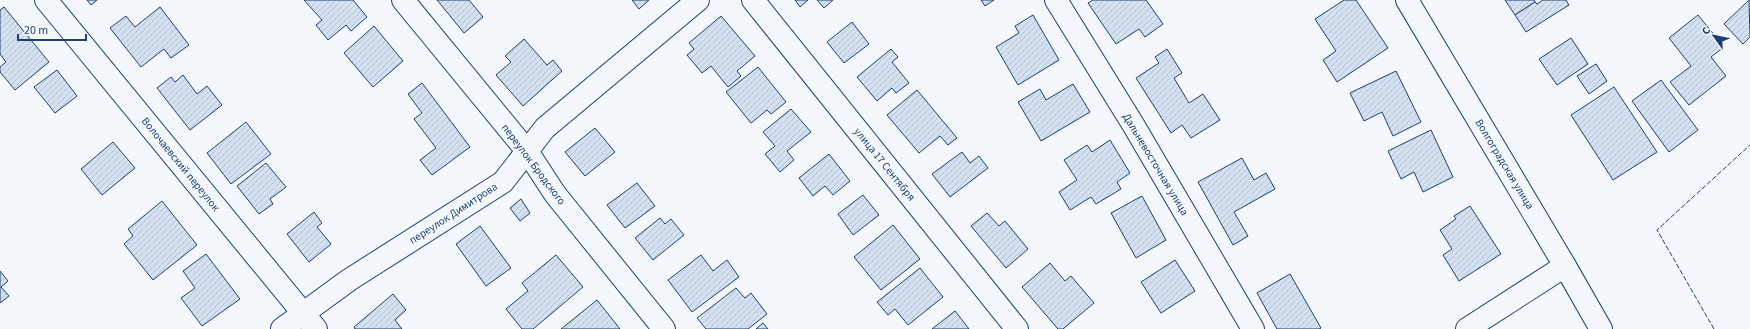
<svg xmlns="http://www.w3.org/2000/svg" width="1750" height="329" viewBox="0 0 1750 329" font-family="'Source Sans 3',sans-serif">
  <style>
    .building { fill: url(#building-hatch); stroke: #1d3f73 }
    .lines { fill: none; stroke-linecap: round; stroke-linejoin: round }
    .minor-casing { stroke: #1d3f73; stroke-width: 24 }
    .major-casing { stroke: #1d3f73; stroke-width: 24 }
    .minor { stroke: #f4f7fb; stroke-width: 22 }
    .major { stroke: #f4f7fb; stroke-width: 22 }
    .fence { stroke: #1d3f73; stroke-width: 1; stroke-dasharray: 5 2; stroke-linecap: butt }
    .labels { text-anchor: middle; stroke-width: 3; stroke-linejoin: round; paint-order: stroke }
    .street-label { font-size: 11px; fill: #1d3f73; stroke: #f4f7fb }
  </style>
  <defs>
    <pattern id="building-hatch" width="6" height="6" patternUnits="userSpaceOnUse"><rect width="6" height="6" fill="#d5e0f0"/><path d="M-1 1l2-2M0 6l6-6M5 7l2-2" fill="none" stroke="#b6c1d1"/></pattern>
  </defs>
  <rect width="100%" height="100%" fill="#f4f7fb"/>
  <g class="building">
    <polygon points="87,0 97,0 91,5"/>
    <polygon points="304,0 353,0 367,17 351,31 346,25 328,40 316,25 322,20"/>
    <polygon points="437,0 469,0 483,17 464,33"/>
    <polygon points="632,0 649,0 639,9"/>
    <polygon points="795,0 808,0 800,7"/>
    <polygon points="817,0 833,0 824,8"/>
    <polygon points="981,0 994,0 985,6"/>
    <polygon points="1093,0 1146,0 1163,24 1145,37 1139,29 1116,44 1088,3"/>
    <polygon points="1344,0 1356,0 1388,48 1337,82 1323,60 1336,51 1315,19"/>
    <polygon points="1505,0 1534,0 1535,2 1515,15"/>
    <polygon points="1543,0 1566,0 1569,5 1526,32 1515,15 1535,2 1537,4"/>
    <polygon points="1749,0 1750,37 1743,44 1724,24"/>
    <polygon points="4,7 49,62 15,90 0,72 0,67 6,62 0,54 0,10"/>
    <polygon points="160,7 189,45 171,58 164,49 141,67 110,28 126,16 135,27"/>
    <polygon points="1033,15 1059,60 1018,85 996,47 1019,33 1015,26"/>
    <polygon points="1698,15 1724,47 1711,57 1726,76 1689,105 1670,82 1691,66 1669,38"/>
    <polygon points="721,16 755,56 737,71 741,76 728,87 711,66 702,73 687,55 694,49 689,43"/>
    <polygon points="852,22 869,44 844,63 827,42"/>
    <polygon points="374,26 403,61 373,87 344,53"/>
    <polygon points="1571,38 1588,64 1557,85 1539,59"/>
    <polygon points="524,39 547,65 553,60 562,71 523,106 496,75 511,62 505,56"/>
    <polygon points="891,49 898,57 892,62 909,83 896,93 892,88 877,101 857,77"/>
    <polygon points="1167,49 1182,73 1174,78 1189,103 1203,94 1220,120 1191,138 1182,125 1171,133 1136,78 1159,63 1155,57"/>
    <polygon points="1596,64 1607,81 1589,94 1577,76"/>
    <polygon points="758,67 786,102 771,114 767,110 751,123 726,92"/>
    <polygon points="57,70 77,96 55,113 34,87"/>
    <polygon points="1396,71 1421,122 1393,136 1382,112 1364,121 1350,93"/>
    <polygon points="183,75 197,94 207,86 222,105 190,130 157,88 171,77 175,82"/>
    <polygon points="1661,80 1698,130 1669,152 1632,101"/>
    <polygon points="422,83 470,147 432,175 420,160 436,148 414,119 422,113 408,94"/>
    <polygon points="1073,84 1090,112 1041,141 1018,102 1040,89 1046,100"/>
    <polygon points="1614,87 1657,152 1613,180 1571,115"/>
    <polygon points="917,90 957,138 948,145 940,136 919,153 887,115"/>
    <polygon points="791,109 811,132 787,151 794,160 780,172 765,154 775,146 763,132"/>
    <polygon points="246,122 271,154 231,184 207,153"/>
    <polygon points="595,128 615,152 585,176 565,152"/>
    <polygon points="1431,130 1453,177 1423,192 1414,172 1401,179 1388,151"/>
    <polygon points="1110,140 1130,173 1117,182 1121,189 1096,204 1091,197 1070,210 1059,192 1077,180 1064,160 1087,145 1092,152"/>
    <polygon points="113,142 135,168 102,195 81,169"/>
    <polygon points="962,152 970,163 979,156 988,168 950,197 932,174"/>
    <polygon points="829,154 850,181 833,195 825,186 813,196 799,178"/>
    <polygon points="1242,158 1254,180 1266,173 1275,189 1234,212 1248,236 1233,245 1198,182"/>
    <polygon points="266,163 286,187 270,199 273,204 259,214 237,186"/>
    <polygon points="637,183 655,206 625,228 607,205"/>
    <polygon points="863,195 879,215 853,235 838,214"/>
    <polygon points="1142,196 1166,240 1136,258 1111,213"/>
    <polygon points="521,199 530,213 520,221 510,208"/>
    <polygon points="162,201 197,245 153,280 124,244 133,236 128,229"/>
    <polygon points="1470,206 1501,254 1459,281 1443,255 1452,249 1440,230 1456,219 1454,216"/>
    <polygon points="314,212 322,223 317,227 331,244 309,262 287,234"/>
    <polygon points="987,213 999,226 1005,221 1028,249 1006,268 971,226"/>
    <polygon points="660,218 665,224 671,219 684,235 653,260 635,238"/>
    <polygon points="893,225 920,259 881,290 854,257"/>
    <polygon points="480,226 511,268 486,286 456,244"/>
    <polygon points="206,254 240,299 202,326 181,298 195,288 183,271"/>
    <polygon points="556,255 583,287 533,329 522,329 506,309 528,291 522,283"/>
    <polygon points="701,255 713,271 727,260 739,277 692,312 668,280"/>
    <polygon points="1175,260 1195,291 1161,313 1141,282"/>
    <polygon points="1050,263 1065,281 1071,276 1094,303 1063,329 1058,329 1022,287"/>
    <polygon points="920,268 943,297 908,325 895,309 888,315 877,302"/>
    <polygon points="0,271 8,281 1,287 9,296 0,303"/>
    <polygon points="1290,274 1321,328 1319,329 1277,329 1257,293"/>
    <polygon points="736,288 745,298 751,293 767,314 748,329 706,329 697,318"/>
    <polygon points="393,294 406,310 395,320 402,329 355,329 354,327"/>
    <polygon points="597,300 620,329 561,329"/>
    <polygon points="955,311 969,329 932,329"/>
    <polygon points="763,323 768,329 756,329"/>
  </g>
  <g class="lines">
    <g class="minor-casing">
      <g id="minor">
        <polyline points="46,0 316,329"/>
        <polyline points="403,0 527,151 555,194 664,329"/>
        <polyline points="753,0 1017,329"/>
        <polyline points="1056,0 1134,126 1253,329"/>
        <polyline points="282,329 349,280 503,182 545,128 698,0"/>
        <polyline points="1467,329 1565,266"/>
      </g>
    </g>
    <g class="major-casing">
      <polyline id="major" points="1407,0 1565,266 1601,329"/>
    </g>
    <use href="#minor" class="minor"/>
    <use href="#major" class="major"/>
    <polyline class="fence" points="1714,329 1657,230 1750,145"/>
  </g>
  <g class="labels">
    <g class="street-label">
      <text transform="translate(181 164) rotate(51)" y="4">Волочаевский переулок</text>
      <text transform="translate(534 164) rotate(53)" y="4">переулок Бродского</text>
      <text transform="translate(885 164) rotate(51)" y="4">улица 17 Сентября</text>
      <text transform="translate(1156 164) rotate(59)" y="4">Дальневосточная улица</text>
      <text transform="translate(1505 164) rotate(59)" y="4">Волгоградская улица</text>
      <text transform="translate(453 213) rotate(-33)" y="4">переулок Димитрова</text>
    </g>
  </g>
  <g transform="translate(1714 36) rotate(303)" stroke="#f4f7fb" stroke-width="3" paint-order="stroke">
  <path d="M0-3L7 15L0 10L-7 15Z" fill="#1d3f73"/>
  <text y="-6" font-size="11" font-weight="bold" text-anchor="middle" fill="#1d3f73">С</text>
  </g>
  <path d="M18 34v6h68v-6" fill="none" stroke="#1d3f73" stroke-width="2"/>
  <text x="24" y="34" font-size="12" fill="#1d3f73" stroke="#f4f7fb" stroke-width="3" paint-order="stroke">20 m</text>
</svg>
